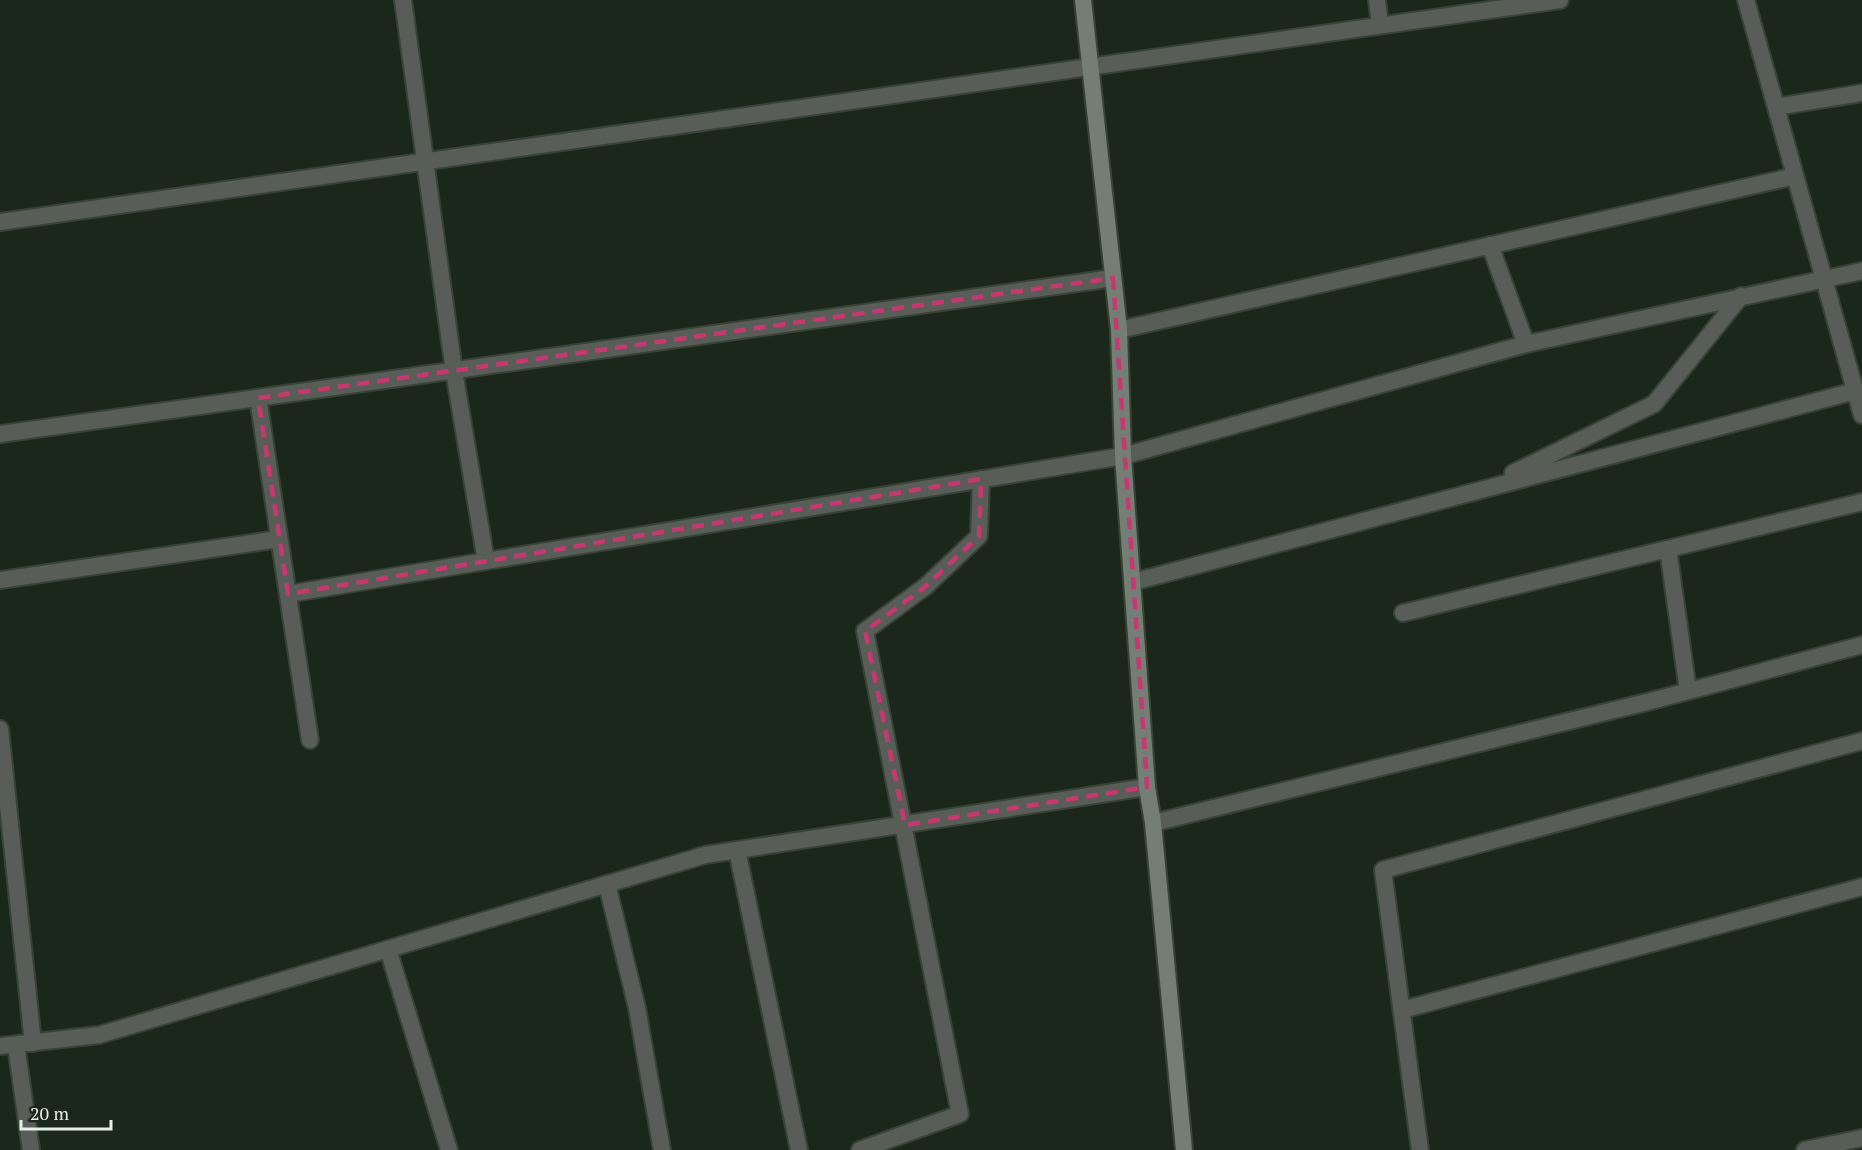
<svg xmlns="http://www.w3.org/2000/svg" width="1862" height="1150" viewBox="0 0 1862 1150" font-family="'PT Serif',serif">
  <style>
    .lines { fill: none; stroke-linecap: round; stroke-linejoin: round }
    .minor-casing { stroke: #384337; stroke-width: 20 }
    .tertiary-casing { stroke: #384337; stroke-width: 20 }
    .secondary-casing { stroke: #384337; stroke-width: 20 }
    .minor { stroke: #585e57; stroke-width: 16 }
    .tertiary { stroke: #585e57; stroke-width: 16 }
    .secondary { stroke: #757e74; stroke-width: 16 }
    .marked { fill: none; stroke: #c73870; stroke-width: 4.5; stroke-dasharray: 12 8; stroke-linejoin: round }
  </style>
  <rect width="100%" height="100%" fill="#1c271b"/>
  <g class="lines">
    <g class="minor-casing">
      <g id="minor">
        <polyline points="403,0 454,371 486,561 1123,456 1526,344 1862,271"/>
        <polyline points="1377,0 1380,25"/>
        <polyline points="1746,0 1862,415"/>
        <polyline points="1776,107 1862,93"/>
        <polyline points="0,222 1560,0"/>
        <polyline points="1490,245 1526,344"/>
        <polyline points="1119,330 1795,176"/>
        <polyline points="258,398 310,740"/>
        <polyline points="0,434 1113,278"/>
        <polyline points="1513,473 1654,404 1741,296"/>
        <polyline points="1668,549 1688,691"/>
        <polyline points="0,580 279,539"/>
        <polyline points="1133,582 1855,391"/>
        <polyline points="288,594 486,561"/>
        <polyline points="1403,613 1862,502"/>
        <polyline points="0,729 33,1043"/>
        <polyline points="1153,823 1651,701 1862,645"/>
        <polyline points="737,850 799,1150"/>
        <polyline points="607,884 637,1008 662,1150"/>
        <polyline points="388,949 449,1150"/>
        <polyline points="1402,1010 1862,887"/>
        <polyline points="16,1045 31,1150"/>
        <polyline points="0,1046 99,1035 705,855 1147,787"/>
        <polyline points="860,1150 960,1114 865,631 926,586 979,536 981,479"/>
        <polyline points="1420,1150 1383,870 1862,741"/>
      </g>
    </g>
    <g class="tertiary-casing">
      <polyline id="tertiary" points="1805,1150 1862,1138"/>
    </g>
    <g class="secondary-casing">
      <polyline id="secondary" points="1083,0 1119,330 1123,456 1147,787 1153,823 1184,1150"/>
    </g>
    <use href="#minor" class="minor"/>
    <use href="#tertiary" class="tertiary"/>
    <use href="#secondary" class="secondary"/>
  </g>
  <path class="marked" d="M1113,278L1147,787L905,825L865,631L926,586L979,536L981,479L288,594L258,398Z"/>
  <path d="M21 1120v9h90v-9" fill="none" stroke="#e5ede5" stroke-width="3"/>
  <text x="30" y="1120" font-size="18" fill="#e5ede5" stroke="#1c271b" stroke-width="4.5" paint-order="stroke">20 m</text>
</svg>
